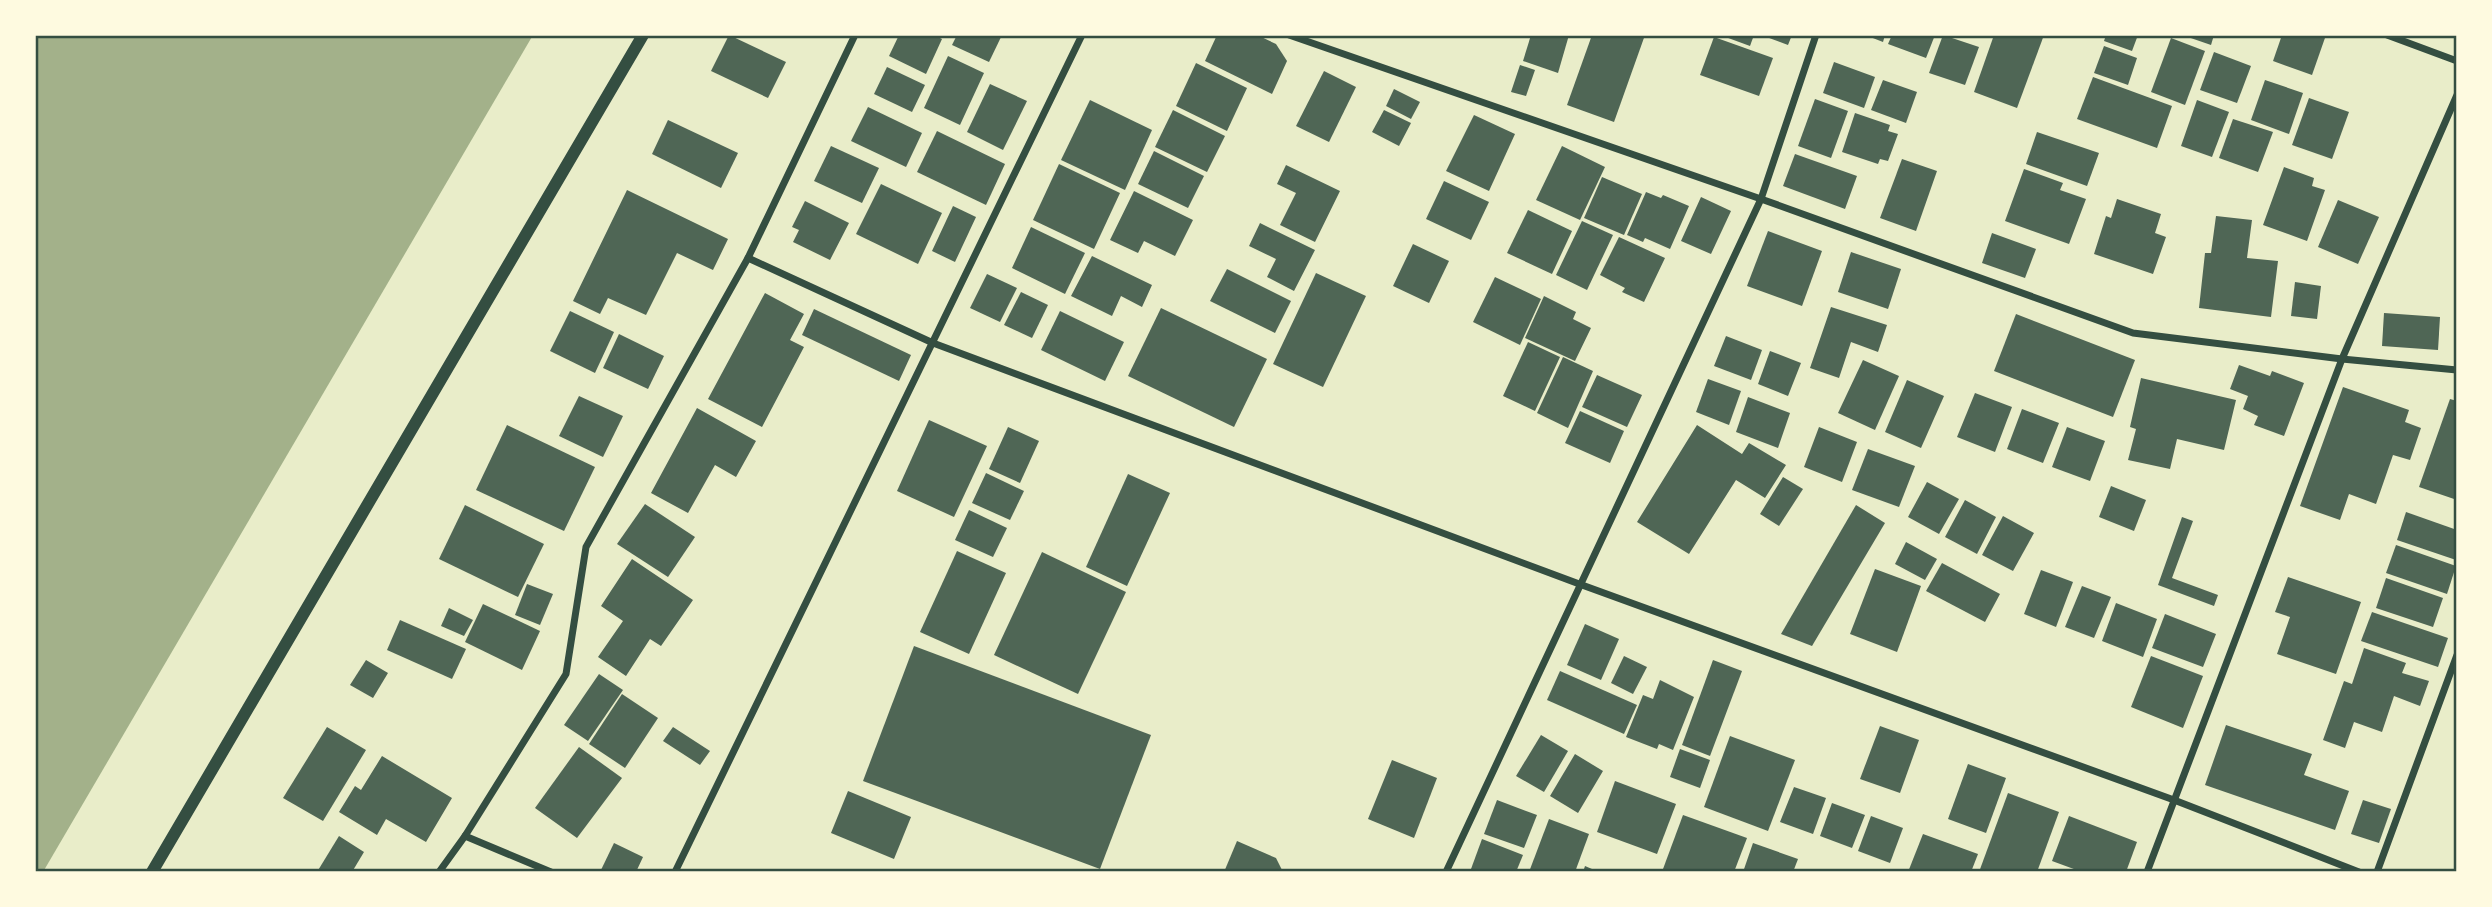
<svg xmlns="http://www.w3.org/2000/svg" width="2492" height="907" viewBox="0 0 2492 907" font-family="'Space Grotesk',sans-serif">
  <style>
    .water { fill: #a3b18a }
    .building { fill: #4f6655 }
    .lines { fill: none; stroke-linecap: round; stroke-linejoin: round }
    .minor { stroke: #344e41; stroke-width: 7 }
    .tertiary { stroke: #344e41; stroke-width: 12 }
    .neatline { fill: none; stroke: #344e41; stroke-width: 2.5 }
  </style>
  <rect width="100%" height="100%" fill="#e9edc9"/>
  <polygon class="water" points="35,35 533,35 43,872 35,872"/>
  <g class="building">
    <polygon points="729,35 786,62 768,98 711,71"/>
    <polygon points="899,35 934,35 942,39 926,74 889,56"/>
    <polygon points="957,35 1002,35 989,62 952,45"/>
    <polygon points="1217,35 1257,35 1276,44 1287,61 1272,94 1205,61"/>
    <polygon points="1531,35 1569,35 1558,73 1523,61"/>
    <polygon points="1592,35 1645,35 1614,122 1567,105"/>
    <polygon points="1720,35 1754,35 1750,46"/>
    <polygon points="1761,35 1792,35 1788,45"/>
    <polygon points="1865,35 1885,35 1883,42"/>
    <polygon points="1892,35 1935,35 1926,58 1888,44"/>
    <polygon points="1943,35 1979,47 1965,85 1929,73"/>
    <polygon points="1994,35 2044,35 2017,108 1974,92"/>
    <polygon points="2106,35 2138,35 2132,51 2104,41"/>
    <polygon points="2182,35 2214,35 2211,45"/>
    <polygon points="2282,35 2326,35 2312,75 2273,61"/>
    <polygon points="1714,37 1773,58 1759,96 1700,75"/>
    <polygon points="2171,38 2205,51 2185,105 2151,92"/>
    <polygon points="2104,46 2137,58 2128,85 2094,73"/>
    <polygon points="2214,52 2251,66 2237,103 2200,90"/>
    <polygon points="948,56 984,73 960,125 924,108"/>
    <polygon points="1834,62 1875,77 1864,108 1823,93"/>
    <polygon points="1196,63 1247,88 1227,131 1176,106"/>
    <polygon points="1520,65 1535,70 1526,96 1511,92"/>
    <polygon points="887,67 925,85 912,112 874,94"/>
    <polygon points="1324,71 1356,87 1329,142 1296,126"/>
    <polygon points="2093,77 2172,106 2157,148 2077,119"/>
    <polygon points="1883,80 1917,92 1906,123 1871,110"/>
    <polygon points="2265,80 2303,93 2289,134 2251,120"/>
    <polygon points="990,84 1027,101 1003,150 967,132"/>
    <polygon points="1394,89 1420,102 1411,119 1386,106"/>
    <polygon points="2309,98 2349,112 2332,159 2292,145"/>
    <polygon points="1815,99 1848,111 1831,158 1798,146"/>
    <polygon points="1090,100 1152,130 1125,190 1061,160"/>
    <polygon points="2197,100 2229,112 2212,157 2181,146"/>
    <polygon points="868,107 922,133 906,167 851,141"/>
    <polygon points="1173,110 1225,136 1207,172 1155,147"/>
    <polygon points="1384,110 1411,123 1399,146 1372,132"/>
    <polygon points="1855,113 1890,125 1888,131 1898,134 1888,161 1880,159 1878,164 1842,152"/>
    <polygon points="1474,115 1515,134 1489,191 1446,171"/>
    <polygon points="2233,119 2273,132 2258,172 2219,158"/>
    <polygon points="668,120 738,153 721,188 652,154"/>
    <polygon points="937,131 1005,164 986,205 917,172"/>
    <polygon points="2037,132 2099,153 2087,186 2026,164"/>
    <polygon points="831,146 879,168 862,203 814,181"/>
    <polygon points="1562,146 1605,167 1580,220 1536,200"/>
    <polygon points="1154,151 1204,176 1188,208 1138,184"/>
    <polygon points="1795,154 1857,176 1845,209 1783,186"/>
    <polygon points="1902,159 1937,171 1916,231 1880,218"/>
    <polygon points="1059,164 1120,193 1094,249 1033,220"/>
    <polygon points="1286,165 1340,191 1315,242 1280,225 1296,193 1277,184"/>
    <polygon points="2284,167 2314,178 2312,186 2325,190 2307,241 2263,225"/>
    <polygon points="2024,169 2063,183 2060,190 2086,199 2069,244 2005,221"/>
    <polygon points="1602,177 1642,194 1624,235 1584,218"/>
    <polygon points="1444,181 1489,202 1471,240 1426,219"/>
    <polygon points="881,184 942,213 918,264 856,234"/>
    <polygon points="627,190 728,239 713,270 677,253 646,315 608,298 600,314 573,301"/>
    <polygon points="1134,191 1193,220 1175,256 1144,241 1138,253 1110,240"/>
    <polygon points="1646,192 1661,198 1663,195 1689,206 1670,249 1645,238 1643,242 1627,235"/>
    <polygon points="1701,197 1731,211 1711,254 1681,241"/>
    <polygon points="2117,199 2161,214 2155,233 2166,237 2153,274 2094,254 2106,216 2111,218"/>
    <polygon points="2338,200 2379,217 2358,264 2318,247"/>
    <polygon points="805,201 849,223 830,260 793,242 799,230 792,227"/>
    <polygon points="953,206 976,217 955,262 932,251"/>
    <polygon points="1528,210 1572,231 1552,274 1507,253"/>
    <polygon points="2216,216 2252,220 2247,258 2278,261 2271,317 2199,308 2205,253 2211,253"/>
    <polygon points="1582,221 1613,235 1587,290 1556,275"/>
    <polygon points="1260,223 1315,250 1294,291 1267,277 1276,259 1249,246"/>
    <polygon points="1031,227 1085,253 1065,294 1012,268"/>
    <polygon points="1768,231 1822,251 1802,306 1747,286"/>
    <polygon points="1992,233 2036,249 2025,278 1982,263"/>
    <polygon points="1619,237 1665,258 1644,302 1622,292 1625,288 1600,275"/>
    <polygon points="1413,244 1449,261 1429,303 1393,286"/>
    <polygon points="1851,252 1901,269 1888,309 1838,292"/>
    <polygon points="1092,256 1152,285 1142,307 1121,296 1112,316 1071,296"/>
    <polygon points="1227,269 1291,301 1275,333 1210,301"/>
    <polygon points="1316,273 1366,296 1323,387 1273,364"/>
    <polygon points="987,274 1017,288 1000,322 970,308"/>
    <polygon points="1495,277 1541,299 1520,345 1473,322"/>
    <polygon points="2295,282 2321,286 2317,319 2291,316"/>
    <polygon points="1021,292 1048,305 1032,338 1004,325"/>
    <polygon points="765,293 804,314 790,340 804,347 762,427 708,399"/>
    <polygon points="1544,296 1576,312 1573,319 1591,328 1575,361 1525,338"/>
    <polygon points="1831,307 1887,325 1878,352 1851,342 1839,378 1810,368"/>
    <polygon points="1161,308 1267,359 1234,427 1128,376"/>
    <polygon points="814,309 911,355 899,381 802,335"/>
    <polygon points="570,311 614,332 595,373 550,351"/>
    <polygon points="1060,311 1124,342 1105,381 1041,350"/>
    <polygon points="2384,313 2440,317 2438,350 2382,346"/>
    <polygon points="2016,314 2135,360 2113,417 1994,371"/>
    <polygon points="619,334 664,356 648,389 603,368"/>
    <polygon points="1726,336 1762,350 1751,380 1714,366"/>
    <polygon points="1528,342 1560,357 1535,411 1503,396"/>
    <polygon points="1770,351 1801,363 1788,396 1758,384"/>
    <polygon points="1563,357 1593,371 1568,428 1537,413"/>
    <polygon points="1863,360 1899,376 1875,430 1838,413"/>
    <polygon points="2239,365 2270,376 2272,371 2304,383 2284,436 2254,425 2258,416 2243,409 2248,396 2230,389"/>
    <polygon points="1597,375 1642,395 1627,427 1582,407"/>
    <polygon points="2141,378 2236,400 2224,450 2177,439 2170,469 2128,460 2136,429 2130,427"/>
    <polygon points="1708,379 1741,391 1729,425 1696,412"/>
    <polygon points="1907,380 1944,396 1921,448 1885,432"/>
    <polygon points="2343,387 2409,410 2405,422 2421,428 2410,460 2393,455 2376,504 2349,494 2340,520 2300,506"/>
    <polygon points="1975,393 2012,407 1995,452 1957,437"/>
    <polygon points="579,396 623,416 603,457 559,436"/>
    <polygon points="1748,397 1790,413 1778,448 1736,432"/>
    <polygon points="2450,399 2457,401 2457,500 2419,487"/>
    <polygon points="697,408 756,441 736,477 715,465 688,513 651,493"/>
    <polygon points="2022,409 2059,423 2043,463 2007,449"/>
    <polygon points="1580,411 1624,431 1610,463 1565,443"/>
    <polygon points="929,420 987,446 954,517 897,491"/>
    <polygon points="507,425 595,467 564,531 476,490"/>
    <polygon points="1697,425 1742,454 1749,443 1786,465 1765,498 1736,480 1689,554 1637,522"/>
    <polygon points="1008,427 1039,441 1020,483 989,469"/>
    <polygon points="1819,427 1857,442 1842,482 1804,467"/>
    <polygon points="2067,427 2105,441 2090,481 2052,467"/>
    <polygon points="1868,449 1915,466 1899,507 1852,490"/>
    <polygon points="986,473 1024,491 1010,520 972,503"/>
    <polygon points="1128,474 1170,493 1127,586 1086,567"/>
    <polygon points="1783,477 1803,489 1779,526 1760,514"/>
    <polygon points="1927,482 1959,499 1939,534 1908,517"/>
    <polygon points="2111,486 2146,500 2134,531 2099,517"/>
    <polygon points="1965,500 1996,517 1977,554 1945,537"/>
    <polygon points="645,504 695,537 668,577 617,544"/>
    <polygon points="465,505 544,544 518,597 439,559"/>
    <polygon points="1856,505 1885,523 1812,646 1781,634"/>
    <polygon points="969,510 1007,528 993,557 955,540"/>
    <polygon points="2406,512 2457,530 2456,560 2397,540"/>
    <polygon points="2003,516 2034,533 2013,571 1982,555"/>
    <polygon points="2182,517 2193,521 2172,578 2218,595 2214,606 2158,585"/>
    <polygon points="1906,542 1937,559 1925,580 1895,564"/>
    <polygon points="2396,545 2456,566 2447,594 2386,573"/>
    <polygon points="957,551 1006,573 969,654 920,632"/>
    <polygon points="1042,552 1126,592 1078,694 994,655"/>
    <polygon points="632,559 693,600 661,646 650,639 626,676 598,657 623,621 601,606"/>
    <polygon points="1942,563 2000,594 1985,622 1926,591"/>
    <polygon points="1875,569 1921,586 1897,652 1850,634"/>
    <polygon points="2041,570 2073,582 2056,627 2024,614"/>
    <polygon points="2288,577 2361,602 2336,674 2277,654 2290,617 2275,612"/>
    <polygon points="2386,578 2443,598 2433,627 2376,608"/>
    <polygon points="527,584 553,594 540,625 515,615"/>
    <polygon points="2082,586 2111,597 2094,638 2065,627"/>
    <polygon points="2116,603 2157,619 2143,657 2102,641"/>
    <polygon points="483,604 540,631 522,670 465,642"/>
    <polygon points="449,608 473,620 464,636 441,626"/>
    <polygon points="2372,612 2448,638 2438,667 2361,641"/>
    <polygon points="2165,614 2216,634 2203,667 2152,648"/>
    <polygon points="400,620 466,649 452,679 387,650"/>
    <polygon points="1585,624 1619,639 1601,680 1567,665"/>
    <polygon points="914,646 1151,735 1100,869 863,781"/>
    <polygon points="2364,648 2406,663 2402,673 2429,681 2420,706 2394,696 2382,732 2354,722 2345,748 2323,740 2344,681 2352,684"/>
    <polygon points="1624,656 1647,667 1633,694 1611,683"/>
    <polygon points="2151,656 2203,676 2183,728 2131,707"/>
    <polygon points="366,660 388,673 373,698 350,685"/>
    <polygon points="1713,660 1742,671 1710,756 1682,745"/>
    <polygon points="1560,671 1637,705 1624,734 1547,700"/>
    <polygon points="599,674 623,690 588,741 564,725"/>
    <polygon points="1660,680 1694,697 1673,750 1659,744 1657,749 1626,737 1643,695 1653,699"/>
    <polygon points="622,694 658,718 625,768 589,744"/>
    <polygon points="2226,725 2312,754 2304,775 2349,791 2335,830 2205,785"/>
    <polygon points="1880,726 1919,740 1900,793 1860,779"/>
    <polygon points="327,727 366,750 323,821 283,798"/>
    <polygon points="673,727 710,751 700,765 663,741"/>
    <polygon points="1541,735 1568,751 1544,792 1516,776"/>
    <polygon points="1730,736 1795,760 1768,831 1704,807"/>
    <polygon points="579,747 622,778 577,838 535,808"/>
    <polygon points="1680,749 1710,760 1700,788 1670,777"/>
    <polygon points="1575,754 1603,771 1578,813 1550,796"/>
    <polygon points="382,756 452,798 426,842 386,819 377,835 339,812 355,786 361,790"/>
    <polygon points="1392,760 1437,778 1414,838 1368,819"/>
    <polygon points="1968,764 2006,778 1986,833 1948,819"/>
    <polygon points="1615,781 1676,804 1657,854 1597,832"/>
    <polygon points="1794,787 1826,798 1813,834 1780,822"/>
    <polygon points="848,791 911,817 894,859 831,833"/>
    <polygon points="2008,793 2059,812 2037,872 1979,872"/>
    <polygon points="1497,800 1537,815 1524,848 1484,834"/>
    <polygon points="2363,800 2391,809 2379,843 2351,834"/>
    <polygon points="1832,803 1865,815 1852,848 1820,836"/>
    <polygon points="1683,815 1747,838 1734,872 1670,872 1663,869"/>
    <polygon points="1871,816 1903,828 1890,863 1858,851"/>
    <polygon points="2069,816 2137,842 2126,872 2082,872 2052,861"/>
    <polygon points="1549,819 1589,834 1575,872 1529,872"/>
    <polygon points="1923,834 1978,854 1971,872 1908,872"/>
    <polygon points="339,836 364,852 352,872 317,872"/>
    <polygon points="1482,839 1523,855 1516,872 1480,872 1471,869"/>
    <polygon points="1237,841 1276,858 1283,872 1224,872"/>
    <polygon points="614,843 643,857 636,872 600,872"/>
    <polygon points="1753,843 1798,859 1793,872 1743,872"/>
    <polygon points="1585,866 1599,872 1583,872"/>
  </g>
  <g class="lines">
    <g class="minor">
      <polyline points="1289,35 1761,199 2133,333 2342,359 2457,370"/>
      <polyline points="2387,35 2457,61"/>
      <polyline points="748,258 933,343 1582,585 2174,800 2359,872"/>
      <polyline points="465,836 551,872"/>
      <polyline points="439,872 465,836 566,674 586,547 748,258 855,35"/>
      <polyline points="675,872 1082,35"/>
      <polyline points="1446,872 1761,199 1816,35"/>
      <polyline points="2147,872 2342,359 2457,95"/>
      <polyline points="2377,872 2457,655"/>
    </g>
    <polyline class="tertiary" points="152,872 643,35"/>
  </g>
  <rect width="2492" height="907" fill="none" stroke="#fefae0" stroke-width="74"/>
  <rect x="37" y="37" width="2418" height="833" class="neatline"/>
</svg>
